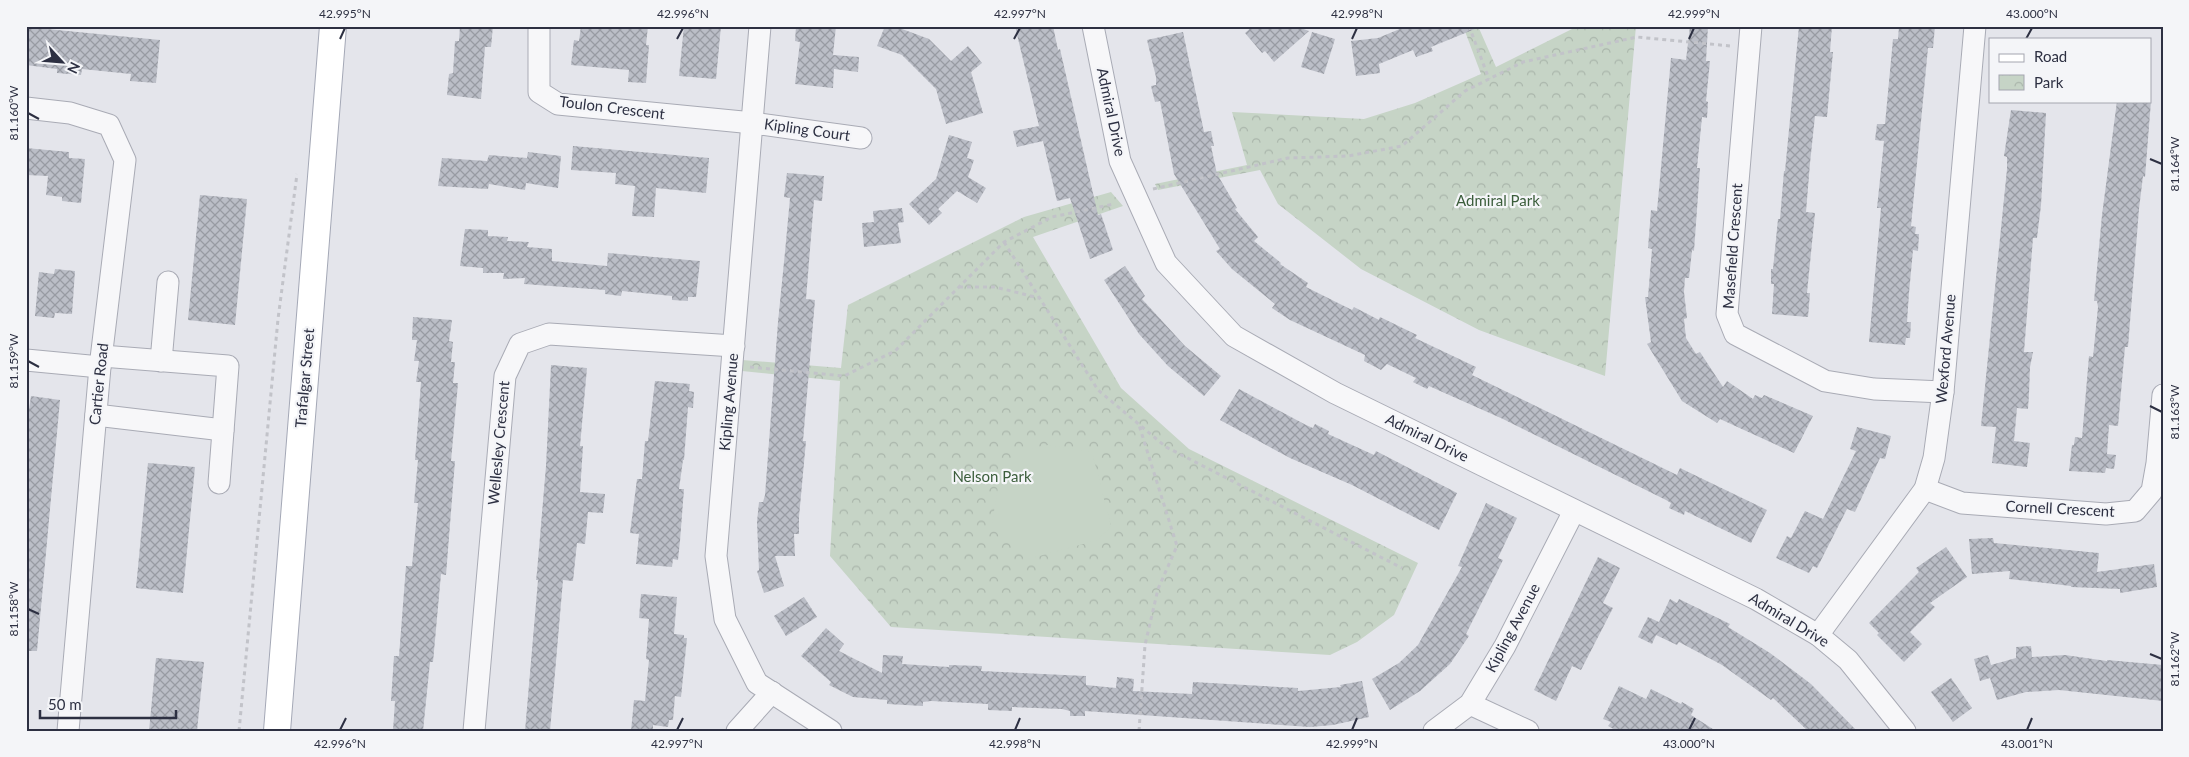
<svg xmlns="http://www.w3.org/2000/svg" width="2189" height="757" viewBox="0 0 2189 757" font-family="Lato,sans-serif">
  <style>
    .park { fill: url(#park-crowns) }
    .pitch { fill: #c6d4c6 }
    .building { fill: url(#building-cross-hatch) }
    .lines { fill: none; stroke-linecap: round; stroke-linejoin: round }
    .minor-casing { stroke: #a9abb5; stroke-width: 23 }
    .major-casing { stroke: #a4a8b6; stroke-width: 28 }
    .path { stroke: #c2c3c9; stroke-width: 3; stroke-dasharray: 4 4; stroke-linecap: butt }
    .minor { stroke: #f7f7f9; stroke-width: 21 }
    .major { stroke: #fff; stroke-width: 26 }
    .ticks { fill: none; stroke: #2d3042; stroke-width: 2 }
    .labels { text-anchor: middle; stroke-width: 4.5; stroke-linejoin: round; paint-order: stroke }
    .street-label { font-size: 15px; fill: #2d3042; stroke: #f4f5f8 }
    .park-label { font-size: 15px; fill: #3b5d3b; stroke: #f4f5f8 }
    .neatline { fill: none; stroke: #2d3042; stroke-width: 2 }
    .ticks-label { font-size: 12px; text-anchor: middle; fill: #2d3042 }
  </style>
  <defs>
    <pattern id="park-crowns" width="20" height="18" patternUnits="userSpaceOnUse" patternTransform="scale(1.25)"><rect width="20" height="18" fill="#c6d4c6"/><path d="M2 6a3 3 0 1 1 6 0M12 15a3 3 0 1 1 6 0" fill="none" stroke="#aab6ab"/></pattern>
    <pattern id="building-cross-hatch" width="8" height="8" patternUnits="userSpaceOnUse" patternTransform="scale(1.25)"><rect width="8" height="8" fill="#bbbec7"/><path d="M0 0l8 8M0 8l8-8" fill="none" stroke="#989ba3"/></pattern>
  </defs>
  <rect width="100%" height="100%" fill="#e4e5eb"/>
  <g class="park">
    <polygon points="1463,26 1478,26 1496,67 1578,26 1636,26 1605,376 1479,330 1361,269 1278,204 1260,170 1158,190 1155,184 1247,165 1232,112 1364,119 1415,103 1481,74"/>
    <polygon points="1111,192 1123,206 1033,237 1121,388 1189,449 1418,563 1394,615 1357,642 1330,655 891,627 830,556 840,381 742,371 742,360 841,368 848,305 1024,217"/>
  </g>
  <polygon class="pitch" points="1048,445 1092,452 1111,526 1098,540 1028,559 992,523 1000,475 1025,450"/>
  <g class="building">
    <polygon points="460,26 493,26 491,47 485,47 481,99 447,95 449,74 453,73 455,41 459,41"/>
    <polygon points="581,26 648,26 646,45 649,45 646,83 628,82 629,70 571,65 574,40 579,41"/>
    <polygon points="684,26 721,26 716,79 679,76"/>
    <polygon points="796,26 836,26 833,55 859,57 858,72 834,69 833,88 795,84 800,42 795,41"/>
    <polygon points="885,26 894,26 929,39 951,61 968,46 982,63 971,72 983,113 946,124 936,89 902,55 877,46"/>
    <polygon points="1015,26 1053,26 1058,50 1060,49 1098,215 1101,214 1113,250 1090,259 1070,198 1057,201 1043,141 1017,147 1013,131 1039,126"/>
    <polygon points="1253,26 1295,26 1309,31 1274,62 1265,51 1262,53 1245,33"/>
    <polygon points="1407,26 1480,26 1480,27 1431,47 1433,51 1416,57 1413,50 1379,64 1380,73 1356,76 1351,41 1378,38"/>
    <polygon points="1690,26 1708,26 1706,61 1710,61 1706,101 1708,102 1707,118 1702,117 1697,168 1700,168 1694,251 1692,250 1689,278 1685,278 1684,292 1687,318 1684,319 1686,338 1696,354 1700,352 1723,387 1727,381 1753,399 1755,395 1762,398 1764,395 1813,416 1794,453 1720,419 1717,423 1682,401 1647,344 1651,342 1645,297 1648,297 1652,249 1648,248 1651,210 1657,211 1671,58 1686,60"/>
    <polygon points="1799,26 1832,26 1830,52 1833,52 1827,117 1815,116 1810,163 1806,212 1815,213 1807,293 1810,293 1808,317 1772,314 1774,284 1771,284 1771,269 1773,269 1778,219 1780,219 1784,171 1785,171"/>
    <polygon points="1899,26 1935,26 1933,48 1928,48 1911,226 1916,227 1915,234 1919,234 1918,251 1913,250 1909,293 1907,322 1911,322 1910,338 1906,338 1905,345 1869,342 1881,208 1877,208 1884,141 1875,140 1877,124 1885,124 1893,39 1898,39"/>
    <polygon points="26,27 160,40 156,83 130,81 131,74 82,69 81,75 57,73 57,69 26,65"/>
    <polygon points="1183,32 1204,132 1211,131 1214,146 1211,146 1217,174 1237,208 1235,209 1258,237 1254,241 1281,263 1280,264 1308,283 1306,287 1352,310 1354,307 1379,320 1380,317 1417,335 1415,338 1476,367 1472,375 1677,475 1680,468 1767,510 1751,543 1685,511 1684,515 1669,508 1671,503 1666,500 1503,419 1429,386 1427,389 1413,382 1416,378 1387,364 1381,370 1364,361 1365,355 1290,320 1272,308 1275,304 1232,269 1216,251 1220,249 1174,174 1160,101 1155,102 1151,86 1156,85 1156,77 1147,40"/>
    <polygon points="1312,32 1335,39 1324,74 1301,67"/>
    <polygon points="2117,101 2151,101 2145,177 2143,176 2139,209 2128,347 2125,347 2118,426 2109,425 2107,454 2116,455 2114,469 2106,468 2105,473 2069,471 2072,445 2074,445 2075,437 2082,438 2089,356 2093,357 2098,307 2097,301 2094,301 2102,215"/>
    <polygon points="2011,110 2046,113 2041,205 2037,238 2033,238 2024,352 2033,352 2030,367 2029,394 2028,409 2017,408 2014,441 2030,443 2027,467 1992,463 1996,427 1981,426 2007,169 2007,157 2004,156"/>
    <polygon points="949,135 972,142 967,158 974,160 968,177 986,188 977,203 957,191 938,209 942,213 929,225 909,204 936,179"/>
    <polygon points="573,146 709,158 706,193 656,188 654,217 632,216 635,186 615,184 616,173 571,170"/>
    <polygon points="26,148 69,152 69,158 85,159 81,203 62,201 62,197 46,195 48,176 26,175"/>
    <polygon points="528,152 561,156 558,188 526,183 525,190 489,184 488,189 438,186 442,158 487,161 489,155 527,158"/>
    <polygon points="787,173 824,176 822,201 814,200 806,299 815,300 803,441 806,441 799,517 799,534 794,534 795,556 775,556 784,586 764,593 757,571 759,570 757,522 759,502 763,502 765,495 778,322 785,252 790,198 784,197"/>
    <polygon points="200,195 247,199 235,325 188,320"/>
    <polygon points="902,208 904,222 898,223 901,243 864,247 862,223 874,222 873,211"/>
    <polygon points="465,229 488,230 488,236 508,237 507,241 529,242 527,247 552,249 552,261 607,266 608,253 700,261 696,297 688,297 688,301 672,300 672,296 622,291 621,296 605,294 605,290 524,284 525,278 503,279 504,273 483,273 483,268 460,266"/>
    <polygon points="1125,266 1145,296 1142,299 1185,346 1221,376 1204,396 1168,366 1139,334 1104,280"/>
    <polygon points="55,269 75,271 72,314 55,313 54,318 35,316 39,272 54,274"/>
    <polygon points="413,317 452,320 449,341 453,342 451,362 455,362 453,383 458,383 451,461 455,461 446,575 441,574 433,662 430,662 423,731 393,731 395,701 391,701 394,656 399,656 406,566 412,566 418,503 414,503 418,460 415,460 421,382 416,382 419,361 414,361 417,340 412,340"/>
    <polygon points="551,365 587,368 580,446 583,446 580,492 605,494 603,513 588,512 585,544 577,543 573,581 563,580 550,731 525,731 538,580 536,580 537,572 546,466"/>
    <polygon points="655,381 690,384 689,391 694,392 693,408 688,407 684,460 683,460 679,489 684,489 680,541 678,560 673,559 672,567 636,564 639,534 630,533 637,479 642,479 645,441 648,441"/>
    <polygon points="1239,389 1306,425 1313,428 1315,424 1329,431 1328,434 1374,455 1376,451 1457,493 1439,530 1352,485 1290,458 1220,420"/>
    <polygon points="31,396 60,400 37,651 26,651 26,430"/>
    <polygon points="1857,427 1891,436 1885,459 1880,458 1855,512 1847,509 1817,568 1813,566 1809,573 1776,558 1787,536 1791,538 1805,511 1823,519 1856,451 1850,449"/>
    <polygon points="148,463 195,467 183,593 136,588"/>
    <polygon points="1486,503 1517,518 1498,558 1503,560 1466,634 1469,636 1450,664 1420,691 1390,710 1372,679 1399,663 1418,645 1462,567 1458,566"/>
    <polygon points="1993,538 1994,543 2099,553 2097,572 2154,564 2157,587 2120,593 2120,589 2071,587 2071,586 2009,579 2010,571 1972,574 1969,539"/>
    <polygon points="1946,547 1967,577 1930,603 1935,607 1910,632 1922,644 1904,662 1877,635 1879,633 1869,623 1919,572 1916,568"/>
    <polygon points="1598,557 1620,568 1603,603 1613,608 1581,670 1572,666 1556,701 1534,690"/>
    <polygon points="641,594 677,597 674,634 684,635 684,638 687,638 681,697 675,696 673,720 669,720 668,727 653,725 653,731 631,731 634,700 645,701 649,660 646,659 649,619 639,618"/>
    <polygon points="804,597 817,617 786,636 774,616"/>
    <polygon points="1670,599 1677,603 1679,599 1730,624 1728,627 1770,653 1811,684 1857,731 1808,731 1773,698 1771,700 1722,665 1679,642 1677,645 1656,635 1652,644 1638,637 1648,617 1659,622"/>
    <polygon points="826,628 844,644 839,651 882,673 883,655 903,656 902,664 949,667 949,665 982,666 981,671 1086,676 1086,685 1116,688 1117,677 1134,679 1133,691 1192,694 1193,682 1298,688 1298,691 1341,687 1340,685 1362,681 1369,717 1333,725 1310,727 1085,711 1085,716 1070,716 1070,711 1062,709 1012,707 1012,711 988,710 988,704 931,701 923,702 923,706 887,704 887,700 853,697 829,685 831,682 801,656"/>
    <polygon points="2031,646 2032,657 2065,655 2107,661 2107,660 2163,665 2163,701 2059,690 2026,692 1997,700 1990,678 1980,681 1974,659 1988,655 1991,665 2016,658 2016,647"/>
    <polygon points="156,658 204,662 197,731 149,731"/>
    <polygon points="1951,678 1972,708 1953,722 1931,692"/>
    <polygon points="1619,686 1646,699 1651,689 1681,704 1682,702 1694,709 1691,715 1716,731 1617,731 1608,726 1611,722 1603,719"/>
  </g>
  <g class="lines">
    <g class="minor-casing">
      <g id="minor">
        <polyline points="539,26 539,92 558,104 753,123 861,138"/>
        <polyline points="760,26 716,556 725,619 757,683 831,731"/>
        <polyline points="1093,26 1120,161 1166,263 1234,336 1335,393 1756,599 1818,635 1848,660 1905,731"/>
        <polyline points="1751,26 1727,314 1735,334 1825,381 1874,389 1943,392"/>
        <polyline points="26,108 70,113 109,125 125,160 100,367 68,731"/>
        <polyline points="102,356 228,366 219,483"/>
        <polyline points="26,360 100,367"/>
        <polyline points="161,361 168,282"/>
        <polyline points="96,415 223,430"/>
        <polyline points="1925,489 1962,503 2106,514 2135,511 2152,491 2157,463 2163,395"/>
        <polyline points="1818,635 1925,489 1934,458 1943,392 1975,26"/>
        <polyline points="1470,704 1528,731"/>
        <polyline points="474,731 505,376 520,344 549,334 734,346"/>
        <polyline points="737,731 772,692"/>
        <polyline points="1434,731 1470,704 1505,646 1574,511"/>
      </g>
    </g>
    <g class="major-casing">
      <polyline id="major" points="277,731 333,26"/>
    </g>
    <g class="path">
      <polyline points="1469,26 1489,79"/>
      <polyline points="1153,189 1288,158 1348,156 1402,146 1465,91 1523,62 1637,37 1731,46"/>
      <polyline points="1004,242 1098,390 1166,447 1402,568"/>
      <polyline points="959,287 995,287 1039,298"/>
      <polyline points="750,367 844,376 895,351 1004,242 1052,217 1114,204"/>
      <polyline points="239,731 278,319 297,174"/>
      <polyline points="1139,731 1145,645 1158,589 1177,546 1139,425"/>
    </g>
    <use href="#minor" class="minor"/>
    <use href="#major" class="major"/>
  </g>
  <path class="ticks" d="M340,39L345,28M677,39L683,28M1014,39L1020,28M1352,39L1357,28M1689,39L1694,28M2026,39L2032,28M28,113L39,119M2150,159L2162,164M28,361L39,367M2150,406L2162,412M28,609L39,614M2150,654L2162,659M340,730L346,718M677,730L683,718M1015,730L1020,718M1352,730L1357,718M1689,730L1695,718M2027,730L2032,718"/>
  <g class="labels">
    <g class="street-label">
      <text transform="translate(612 108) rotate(7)" y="5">Toulon Crescent</text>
      <text transform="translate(1111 112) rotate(78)" y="5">Admiral Drive</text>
      <text transform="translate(807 130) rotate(8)" y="5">Kipling Court</text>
      <text transform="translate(1733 246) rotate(-86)" y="5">Masefield Crescent</text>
      <text transform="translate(1946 349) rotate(-85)" y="5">Wexford Avenue</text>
      <text transform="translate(305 378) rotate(-85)" y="5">Trafalgar Street</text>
      <text transform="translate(99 384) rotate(-84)" y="5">Cartier Road</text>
      <text transform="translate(729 402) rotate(-85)" y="5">Kipling Avenue</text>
      <text transform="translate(1427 438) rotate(26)" y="5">Admiral Drive</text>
      <text transform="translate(499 443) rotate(-85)" y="5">Wellesley Crescent</text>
      <text transform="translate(2060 509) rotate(3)" y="5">Cornell Crescent</text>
      <text transform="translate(1789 620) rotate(31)" y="5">Admiral Drive</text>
      <text transform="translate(1513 628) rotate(-62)" y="5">Kipling Avenue</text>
    </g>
    <g class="park-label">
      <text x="1498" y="206">Admiral Park</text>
      <text x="992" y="482">Nelson Park</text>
    </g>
  </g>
  <rect width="2189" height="757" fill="none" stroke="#f4f5f8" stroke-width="55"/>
  <rect x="1989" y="38" width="162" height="65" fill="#f4f5f8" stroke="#a4a6af"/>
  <rect x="1999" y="54" width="25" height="8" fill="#ffffff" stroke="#a4a6af"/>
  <text x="2034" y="62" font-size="15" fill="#2d3042">Road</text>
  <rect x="1999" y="75" width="25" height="15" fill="url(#park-crowns)" stroke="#a4a6af"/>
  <text x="2034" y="88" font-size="15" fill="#2d3042">Park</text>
  <g transform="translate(62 62) rotate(116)" stroke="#f4f5f8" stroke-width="4" paint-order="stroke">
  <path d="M0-4L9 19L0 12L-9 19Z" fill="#2d3042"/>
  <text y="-8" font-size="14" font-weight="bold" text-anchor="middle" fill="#2d3042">N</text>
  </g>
  <path d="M40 710v8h136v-8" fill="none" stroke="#2d3042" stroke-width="2.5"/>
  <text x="48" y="710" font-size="15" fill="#2d3042" stroke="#f4f5f8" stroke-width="4" paint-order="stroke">50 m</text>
  <rect x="28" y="28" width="2134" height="702" class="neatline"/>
  <g class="ticks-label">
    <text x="345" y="18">42.995°N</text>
    <text x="683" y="18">42.996°N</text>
    <text x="1020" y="18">42.997°N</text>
    <text x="1357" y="18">42.998°N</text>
    <text x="1694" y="18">42.999°N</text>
    <text x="2032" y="18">43.000°N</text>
    <text transform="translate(14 113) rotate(-90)" y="4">81.160°W</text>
    <text transform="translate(2175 164) rotate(-90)" y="4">81.164°W</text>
    <text transform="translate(14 361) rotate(-90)" y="4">81.159°W</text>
    <text transform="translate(2175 412) rotate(-90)" y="4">81.163°W</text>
    <text transform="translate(14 609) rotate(-90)" y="4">81.158°W</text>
    <text transform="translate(2175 659) rotate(-90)" y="4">81.162°W</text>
    <text x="340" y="748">42.996°N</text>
    <text x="677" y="748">42.997°N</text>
    <text x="1015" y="748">42.998°N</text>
    <text x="1352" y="748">42.999°N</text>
    <text x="1689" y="748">43.000°N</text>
    <text x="2027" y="748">43.001°N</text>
  </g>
</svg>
